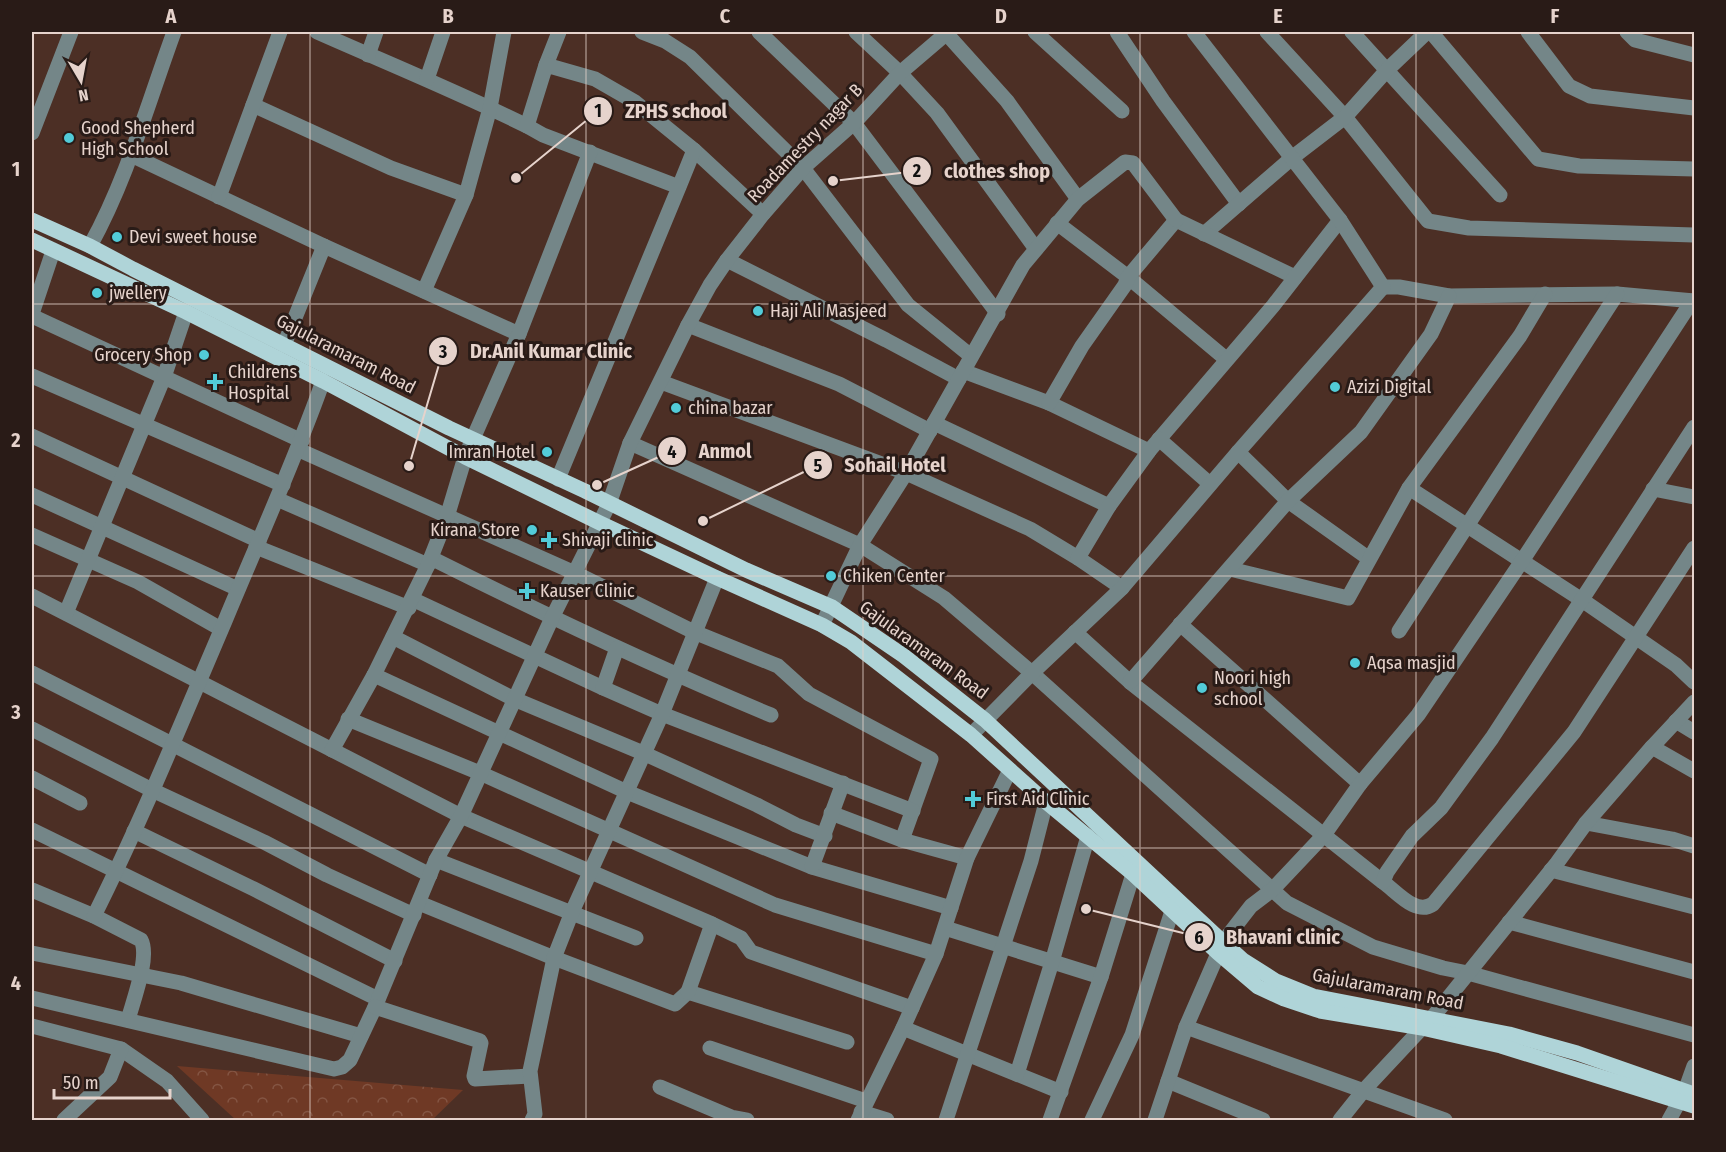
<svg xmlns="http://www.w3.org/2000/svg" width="1726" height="1152" viewBox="0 0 1726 1152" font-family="'Fira Sans Condensed',sans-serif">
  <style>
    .park { fill: url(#park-crowns) }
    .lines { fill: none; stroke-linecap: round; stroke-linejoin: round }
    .minor { stroke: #748688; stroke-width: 15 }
    .major { stroke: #afd4d8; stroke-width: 15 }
    .grid { fill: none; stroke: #e6d3cc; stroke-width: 1.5; stroke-opacity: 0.55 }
    .poi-dot { fill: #52cbd8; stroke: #291b17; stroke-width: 2 }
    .labels { text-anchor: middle; stroke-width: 6; stroke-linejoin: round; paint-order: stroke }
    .poi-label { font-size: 18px; fill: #e6d3cc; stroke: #291b17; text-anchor: start }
    .street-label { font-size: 18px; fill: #e6d3cc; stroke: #291b17 }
    .leader { fill: none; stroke: #e6d3cc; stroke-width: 2 }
    .callout-dot { fill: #e6d3cc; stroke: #291b17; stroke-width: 2 }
    .mark-label { font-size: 18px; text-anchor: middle; font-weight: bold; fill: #111 }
    .callout-label { font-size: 20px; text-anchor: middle; font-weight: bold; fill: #e6d3cc; stroke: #291b17; stroke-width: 6; stroke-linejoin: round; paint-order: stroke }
    .neatline { fill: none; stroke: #e6d3cc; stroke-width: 2 }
    .grid-label { font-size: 20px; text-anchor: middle; font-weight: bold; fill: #e6d3cc }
  </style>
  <defs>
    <pattern id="park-crowns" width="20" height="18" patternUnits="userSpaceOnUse" patternTransform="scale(1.5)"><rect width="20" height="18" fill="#6f3925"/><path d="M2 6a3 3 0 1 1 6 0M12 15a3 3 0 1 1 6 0" fill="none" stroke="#845543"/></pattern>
  </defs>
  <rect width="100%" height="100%" fill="#4c2f25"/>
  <polygon class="park" points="177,1066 463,1090 432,1120 236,1120"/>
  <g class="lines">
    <g class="minor">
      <path d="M317,32C387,63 458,92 527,126"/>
      <polyline points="642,32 665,41 690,57 803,168 908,305 971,356"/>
      <polyline points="759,32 854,123 998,314"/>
      <polyline points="856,32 900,73 937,113 1036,249"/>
      <polyline points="945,32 1007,101 1078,199"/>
      <polyline points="1035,32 1122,111"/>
      <polyline points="1117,32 1163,101 1239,204"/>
      <polyline points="1267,32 1345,117 1428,221 1469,228 1694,235"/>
      <polyline points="1352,32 1500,195"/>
      <polyline points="1431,32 1538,159 1579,166 1694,169"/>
      <polyline points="1528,32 1569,86 1590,96 1694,108"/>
      <polyline points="1627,32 1635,40 1694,55"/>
      <polyline points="368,55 376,32"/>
      <polyline points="546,65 559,32"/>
      <polyline points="427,79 443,32"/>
      <polyline points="253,105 391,168 466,195"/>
      <polyline points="32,133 71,32"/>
      <polyline points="694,150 763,214"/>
      <polyline points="131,155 324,246 519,334"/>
      <polyline points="219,197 280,32"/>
      <polyline points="1057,223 1128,277 1226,359"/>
      <polyline points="1204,234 1293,157 1345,117 1387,70 1427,32"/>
      <path d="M90,246C127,179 148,103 174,32"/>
      <polyline points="727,260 886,340 959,379"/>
      <polyline points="1383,287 1399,287 1449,296 1617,294 1694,301"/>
      <polyline points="424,291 466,195 490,108 504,32"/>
      <polyline points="32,314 53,251"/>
      <polyline points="32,316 302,441"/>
      <polyline points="688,325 839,384 930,431"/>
      <polyline points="284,345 324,246"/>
      <polyline points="963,371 1049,403 1149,451"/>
      <polyline points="32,376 283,485"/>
      <polyline points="661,382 906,473 1030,529 1078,558 1122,588"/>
      <polyline points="1049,403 1082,346 1125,285 1128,277 1176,220 1295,277"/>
      <polyline points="934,423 1109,506 1149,451 1273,306 1340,220"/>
      <polyline points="32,436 259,541"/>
      <polyline points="1159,439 1210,484"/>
      <polyline points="630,443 860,545 944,598 1032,673 1287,903 1373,947 1443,968 1468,973 1694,1035"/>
      <polyline points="299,450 575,573 694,632 778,666 809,694 931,759 902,840"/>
      <polyline points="1238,452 1288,501 1368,558"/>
      <polyline points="558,479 679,187 694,150 635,102 595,79 546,65 527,126 543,135 679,187"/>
      <polyline points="1409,488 1582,600 1676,665 1694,682"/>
      <polyline points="1653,489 1694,497"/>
      <polyline points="32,495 238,589"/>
      <polyline points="277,499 428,565"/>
      <polyline points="32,535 138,582 221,629"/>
      <polyline points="256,547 409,608"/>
      <path d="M431,558C543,614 655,667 771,715"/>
      <polyline points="1078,558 1109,506"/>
      <polyline points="1230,569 1348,598 1409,488 1520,336 1545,294"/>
      <polyline points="32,596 461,816 712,924 741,938 751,952 912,1008"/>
      <polyline points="412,599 603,688 662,714 913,811"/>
      <polyline points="66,613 164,377 186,312"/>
      <polyline points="1180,624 1360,784"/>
      <polyline points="822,625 860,545 906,473 1023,265 1078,199 1125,162 1133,163 1176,220"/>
      <polyline points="1399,631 1617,294"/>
      <path d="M1075,632L1130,682L1383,882C1397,892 1416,916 1433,904L1574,732L1694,548"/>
      <polyline points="393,637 514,699 643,753 757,805 796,825 825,836"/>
      <polyline points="32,673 430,875"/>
      <polyline points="374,675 627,792 812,867 951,908"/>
      <polyline points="1130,682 1288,501 1361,432 1431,334 1449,296"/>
      <polyline points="603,688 617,648"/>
      <polyline points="348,719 480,773 775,905 936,954"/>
      <polyline points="1676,721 1694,732"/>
      <polyline points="32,729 152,790 264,842 327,875 414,915"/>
      <polyline points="971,735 1032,673 1122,588 1238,452 1383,287 1340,220 1194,32"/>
      <polyline points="1652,747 1694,771"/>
      <polyline points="332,750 374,675 428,565 447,517 465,457 519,334 590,152"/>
      <polyline points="32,778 80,803"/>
      <polyline points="831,813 902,840 967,858"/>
      <polyline points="1586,823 1672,839 1694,846"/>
      <polyline points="32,830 378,999"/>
      <polyline points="134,831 254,889 395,961"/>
      <polyline points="436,860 636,938"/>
      <polyline points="812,867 843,783"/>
      <polyline points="1551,870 1694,907"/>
      <polyline points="1383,882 1387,872 1412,836 1441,808 1492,738 1694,427"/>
      <path d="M32,890L94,916L141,940C150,957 133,1001 128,1020"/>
      <polyline points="419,903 554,958 675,1004 688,992 847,1042"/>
      <path d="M94,916C142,820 183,719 225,621C258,541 294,463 323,381"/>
      <polyline points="1509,922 1694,972"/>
      <polyline points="945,928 1101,977"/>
      <polyline points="32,953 181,983 361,1036"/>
      <polyline points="688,992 712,924"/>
      <polyline points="32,998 334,1069 342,1067 350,1060 375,1007 436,860 461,816 552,618 609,504 630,443 688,325 710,285 727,260 763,214 803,168 854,123 900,73 948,32"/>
      <polyline points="375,1007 480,1041 481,1043 474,1076 475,1079 530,1076"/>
      <polyline points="1432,1018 1557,863 1586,823 1652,747 1694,702"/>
      <polyline points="32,1026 121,1049 167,1081 202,1120"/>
      <polyline points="1186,1027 1445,1120"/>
      <polyline points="903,1028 1061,1092"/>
      <polyline points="710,1048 866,1101"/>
      <polyline points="1017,1074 1052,962 1088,836"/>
      <polyline points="1168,1081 1263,1120"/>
      <polyline points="660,1087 731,1117 747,1120"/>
      <polyline points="861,1112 887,1120"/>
      <polyline points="64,1120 110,1077 121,1049"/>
      <polyline points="532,1120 535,1114 530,1071 554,958 572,912 662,714 717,578"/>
      <polyline points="858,1120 903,1028 936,954 967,858 1010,770"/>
      <polyline points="946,1120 1031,861 1046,802"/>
      <polyline points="1050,1120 1101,977 1133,874"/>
      <polyline points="1092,1120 1132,1035 1172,911"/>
      <polyline points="1155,1120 1186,1027 1223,942 1251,906 1272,890 1324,835 1360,784 1418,715 1522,561 1692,301"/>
      <polyline points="1340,1120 1364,1090 1422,1028"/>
      <polyline points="1669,1120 1685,1091 1694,1066"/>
    </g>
    <g class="major">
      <polyline points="32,220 90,246 133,269 449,428 585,491 746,570 832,607 904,656 985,720 1223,942 1243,960 1276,981 1313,996 1509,1034 1577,1053 1694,1094"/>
      <polyline points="32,240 186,312 323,381 465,457 600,523 717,578 822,625 851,642 971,735 1046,802 1133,874 1218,953 1258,987 1284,999 1320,1011 1422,1028 1501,1046 1694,1106"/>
    </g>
  </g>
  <path class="grid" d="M310,32V1120M586,32V1120M863,32V1120M1140,32V1120M1416,32V1120M32,304H1694M32,576H1694M32,848H1694"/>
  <g class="poi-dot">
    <circle cx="69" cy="138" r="6"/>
    <circle cx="117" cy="237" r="6"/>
    <circle cx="97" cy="293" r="6"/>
    <circle cx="758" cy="311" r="6"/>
    <circle cx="204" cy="355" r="6"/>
    <path d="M212 373h6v6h6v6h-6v6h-6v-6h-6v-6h6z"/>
    <circle cx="1335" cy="387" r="6"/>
    <circle cx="676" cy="408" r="6"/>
    <circle cx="547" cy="452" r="6"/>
    <circle cx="532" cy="530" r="6"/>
    <path d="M546 531h6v6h6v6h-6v6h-6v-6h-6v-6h6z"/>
    <circle cx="831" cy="576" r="6"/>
    <path d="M524 582h6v6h6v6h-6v6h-6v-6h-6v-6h6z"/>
    <circle cx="1355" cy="663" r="6"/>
    <circle cx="1202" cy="688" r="6"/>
    <path d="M970 790h6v6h6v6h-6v6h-6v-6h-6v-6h6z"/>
  </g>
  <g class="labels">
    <g class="poi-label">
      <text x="81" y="134">Good Shepherd<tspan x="81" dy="21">High School</tspan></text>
      <text x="129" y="243">Devi sweet house</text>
      <text x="109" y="299">jwellery</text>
      <text x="770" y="317">Haji Ali Masjeed</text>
      <text x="192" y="361" text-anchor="end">Grocery Shop</text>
      <text x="228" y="378">Childrens<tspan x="228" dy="21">Hospital</tspan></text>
      <text x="1347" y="393">Azizi Digital</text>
      <text x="688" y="414">china bazar</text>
      <text x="535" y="458" text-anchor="end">Imran Hotel</text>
      <text x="520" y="536" text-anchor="end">Kirana Store</text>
      <text x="562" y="546">Shivaji clinic</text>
      <text x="843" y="582">Chiken Center</text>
      <text x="540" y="597">Kauser Clinic</text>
      <text x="1367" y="669">Aqsa masjid</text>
      <text x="1214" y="684">Noori high<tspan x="1214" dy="21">school</tspan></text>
      <text x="986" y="805">First Aid Clinic</text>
    </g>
    <g class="street-label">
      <text transform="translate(805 143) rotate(-46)" y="6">Roadamestry nagar B</text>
      <text transform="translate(346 354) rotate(27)" y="6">Gajularamaram Road</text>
      <text transform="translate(924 650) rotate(36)" y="6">Gajularamaram Road</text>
      <text transform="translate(1388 989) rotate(11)" y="6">Gajularamaram Road</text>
    </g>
  </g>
  <path class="leader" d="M516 178L598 111M833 181L917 171M409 466L443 351M597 485L672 451M703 521L818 465M1086 909L1199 937"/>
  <g class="callout-dot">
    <circle cx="516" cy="178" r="6"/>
    <circle cx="833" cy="181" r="6"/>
    <circle cx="409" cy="466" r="6"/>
    <circle cx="597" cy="485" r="6"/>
    <circle cx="703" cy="521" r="6"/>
    <circle cx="1086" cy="909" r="6"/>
    <circle cx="598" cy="111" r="15"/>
    <circle cx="917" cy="171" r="15"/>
    <circle cx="443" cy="351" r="15"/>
    <circle cx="672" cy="451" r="15"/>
    <circle cx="818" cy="465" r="15"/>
    <circle cx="1199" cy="937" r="15"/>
  </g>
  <g class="mark-label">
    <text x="598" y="117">1</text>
    <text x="917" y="177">2</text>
    <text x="443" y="358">3</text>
    <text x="672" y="458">4</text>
    <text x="818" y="472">5</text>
    <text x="1199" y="944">6</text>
  </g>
  <g class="callout-label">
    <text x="676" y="118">ZPHS school</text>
    <text x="997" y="178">clothes shop</text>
    <text x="551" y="358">Dr.Anil Kumar Clinic</text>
    <text x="725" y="458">Anmol</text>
    <text x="895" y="472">Sohail Hotel</text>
    <text x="1283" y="944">Bhavani clinic</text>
  </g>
  <rect width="1726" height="1152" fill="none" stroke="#291b17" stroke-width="66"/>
  <g transform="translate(81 81) rotate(170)" stroke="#291b17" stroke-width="4.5" paint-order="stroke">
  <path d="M0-4.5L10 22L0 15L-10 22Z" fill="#e6d3cc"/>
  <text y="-9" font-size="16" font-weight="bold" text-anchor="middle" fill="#e6d3cc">N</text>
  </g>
  <path d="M54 1089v9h116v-9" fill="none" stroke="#e6d3cc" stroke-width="3"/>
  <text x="63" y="1089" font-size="18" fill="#e6d3cc" stroke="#291b17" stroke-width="4.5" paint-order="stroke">50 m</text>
  <rect x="33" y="33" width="1660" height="1086" class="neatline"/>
  <g class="grid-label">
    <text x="171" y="23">A</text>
    <text x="448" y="23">B</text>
    <text x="725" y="23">C</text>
    <text x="1001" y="23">D</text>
    <text x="1278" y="23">E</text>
    <text x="1555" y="23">F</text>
    <text x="16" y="176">1</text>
    <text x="16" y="447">2</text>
    <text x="16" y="719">3</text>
    <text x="16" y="990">4</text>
  </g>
</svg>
